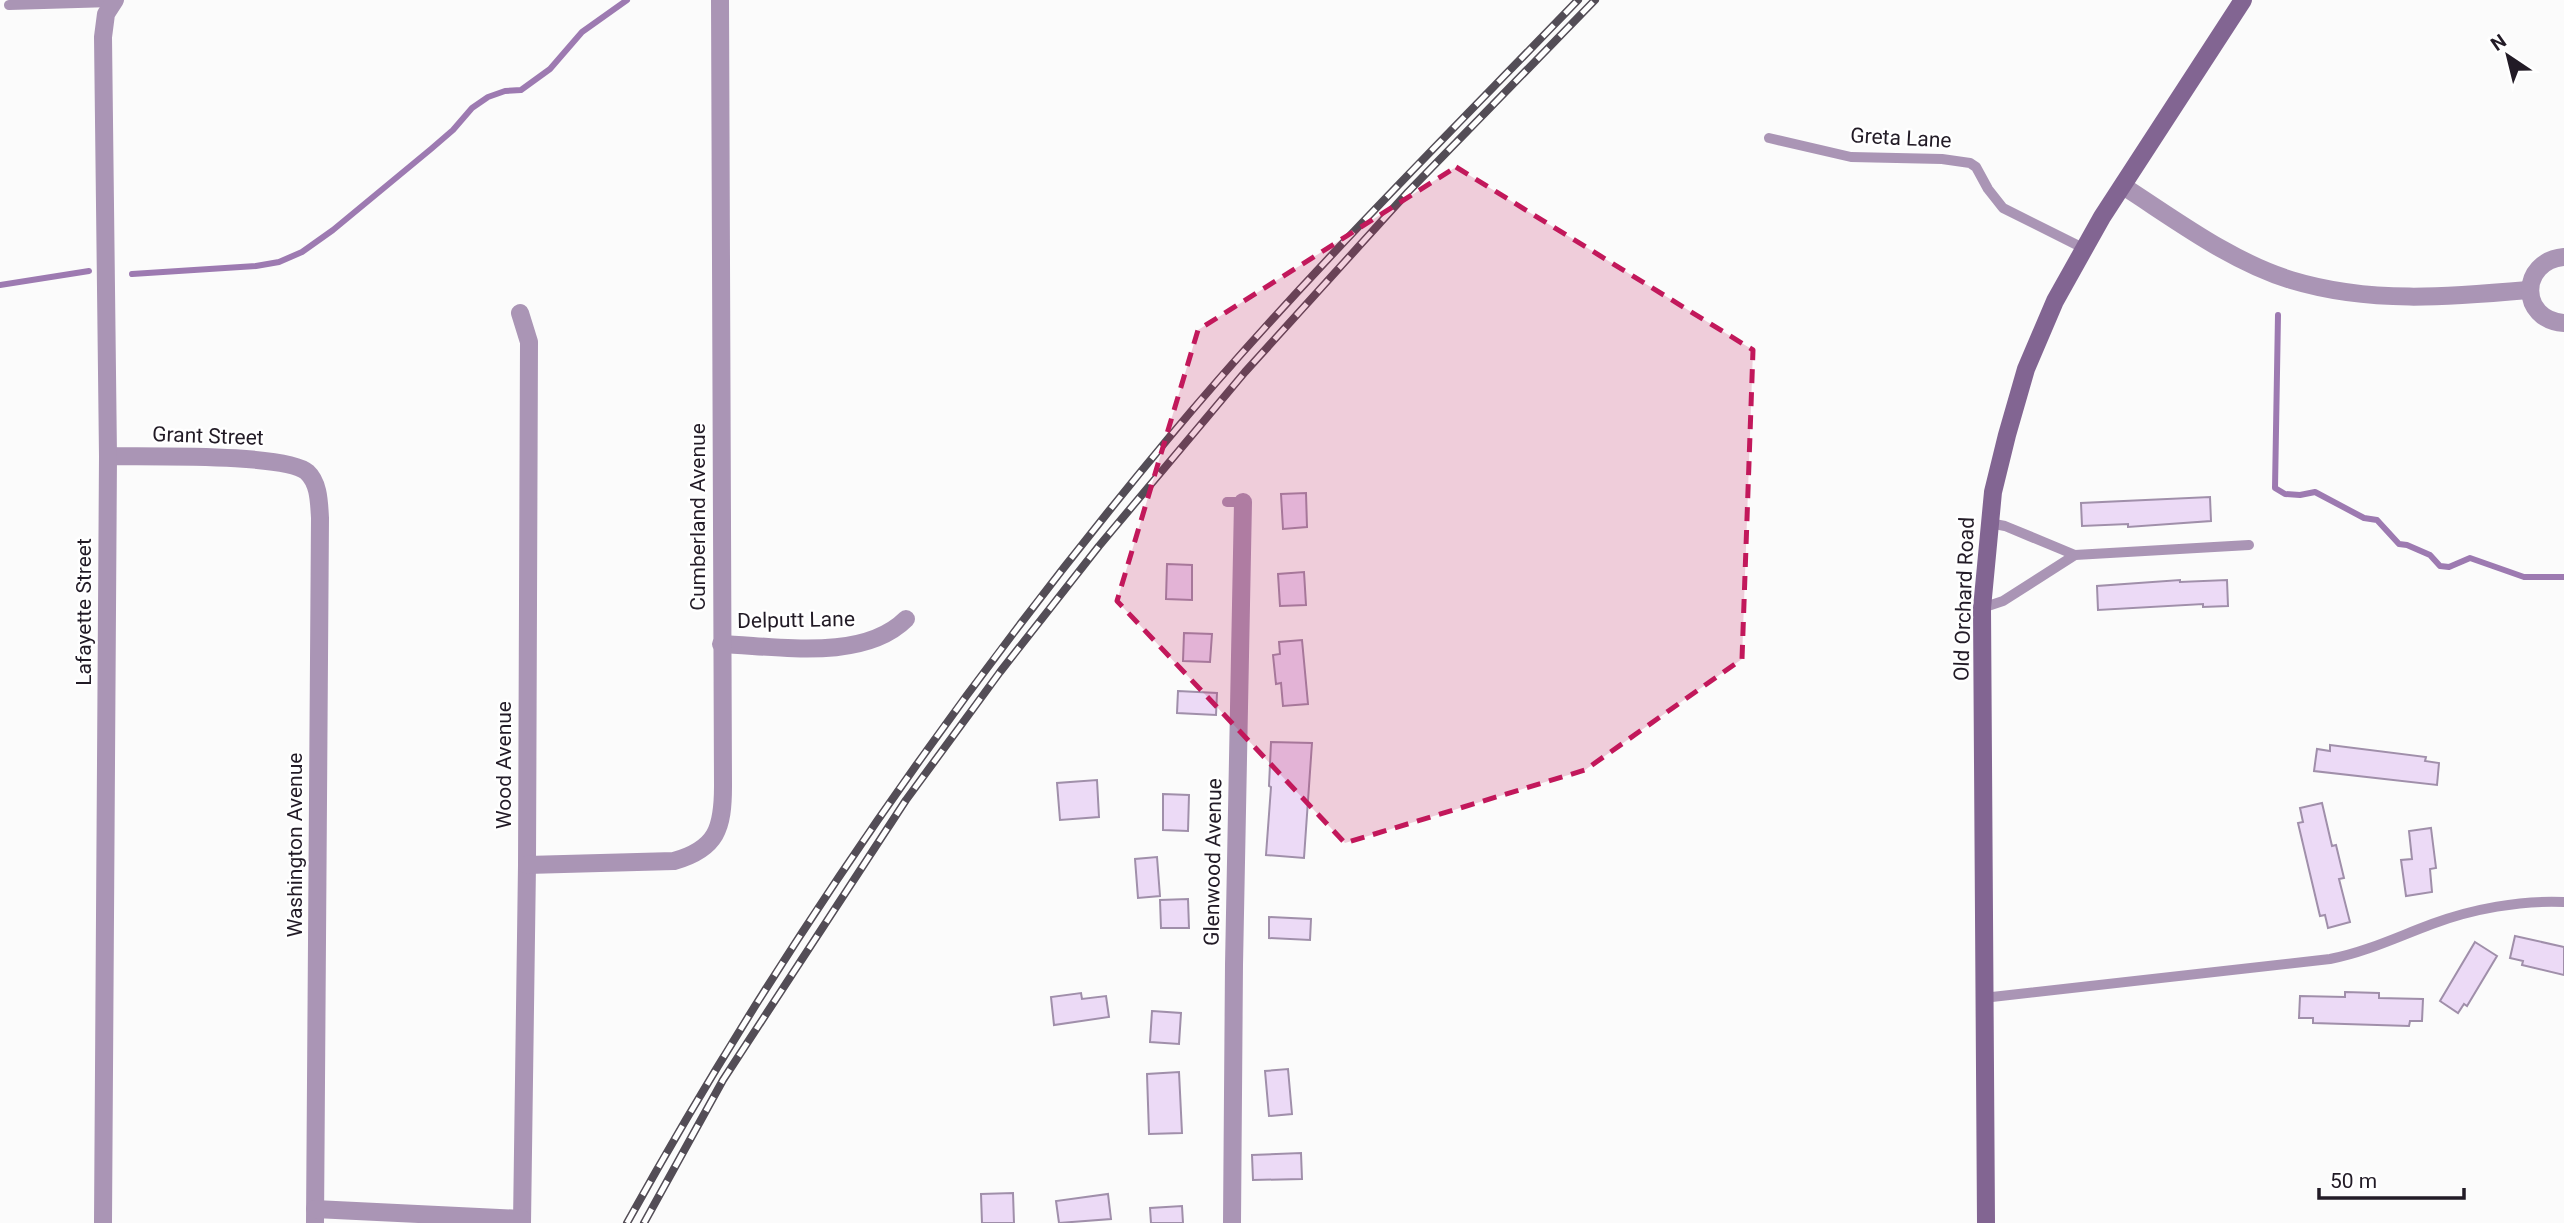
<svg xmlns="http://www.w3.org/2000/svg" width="2564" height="1223" viewBox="0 0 2564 1223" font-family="Roboto,sans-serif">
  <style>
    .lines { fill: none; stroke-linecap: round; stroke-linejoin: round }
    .stream { stroke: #9d7ab1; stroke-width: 6 }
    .building { fill: #ecdaf6; stroke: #a08faa; stroke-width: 2 }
    .lane { stroke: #aa95b5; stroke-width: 10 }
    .street { stroke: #aa95b5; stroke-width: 18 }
    .secondary { stroke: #826592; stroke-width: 18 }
    .rail-casing { stroke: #534d56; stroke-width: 8 }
    .rail { stroke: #fff; stroke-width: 5; stroke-dasharray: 16; stroke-linecap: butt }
    .marked { fill: #c2185b; fill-opacity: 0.2; stroke: #c2185b; stroke-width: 5; stroke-dasharray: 14 9; stroke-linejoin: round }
    .labels { text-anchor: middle; stroke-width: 5; stroke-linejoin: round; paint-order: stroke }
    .street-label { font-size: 21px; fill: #221b26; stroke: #fff }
  </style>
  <rect width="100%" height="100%" fill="#fbfbfb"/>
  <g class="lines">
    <g class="stream">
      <polyline points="132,274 256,266 279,262 302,252 333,230 431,149 453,130 472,108 488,97 505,91 521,90 550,69 582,32 627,0"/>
      <polyline points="0,285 89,271"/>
      <polyline points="2278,315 2275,488 2285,494 2300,495 2315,492 2364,518 2377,520 2399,544 2407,545 2430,555 2440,566 2449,567 2470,558 2524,577 2564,577"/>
    </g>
  </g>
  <g class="building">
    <polygon points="1306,493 1307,527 1283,529 1281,494"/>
    <polygon points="2210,497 2211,521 2128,527 2128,524 2082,526 2081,503"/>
    <polygon points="1167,564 1192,565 1192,600 1166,599"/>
    <polygon points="1304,572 1306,605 1280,606 1278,574"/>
    <polygon points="2180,580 2180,582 2227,580 2228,606 2203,607 2203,604 2098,610 2097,586"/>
    <polygon points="1184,633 1212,634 1210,662 1183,661"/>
    <polygon points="1302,640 1308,704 1283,706 1281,683 1276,684 1273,655 1280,654 1279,642"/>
    <polygon points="1178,691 1217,693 1216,715 1177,713"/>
    <polygon points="1271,742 1312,743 1304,858 1266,855 1271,787 1269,786"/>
    <polygon points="2330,745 2426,757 2425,761 2439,763 2437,785 2314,771 2317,749 2330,751"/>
    <polygon points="1097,780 1099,817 1060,820 1057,783"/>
    <polygon points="1163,794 1189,795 1188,831 1163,830"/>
    <polygon points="2322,803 2332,846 2336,845 2344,878 2339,879 2350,922 2328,928 2325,915 2320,916 2298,823 2303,822 2300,808"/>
    <polygon points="2431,828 2436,868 2430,869 2432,892 2406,896 2401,860 2412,859 2409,831"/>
    <polygon points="1157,857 1160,896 1138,898 1135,859"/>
    <polygon points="1188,899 1189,928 1161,928 1160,900"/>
    <polygon points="1269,917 1311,919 1310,940 1269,938"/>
    <polygon points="2515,936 2564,947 2564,975 2522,965 2523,961 2510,958"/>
    <polygon points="2475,942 2497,956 2467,1006 2464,1004 2458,1013 2440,1001"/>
    <polygon points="2345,992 2379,993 2379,998 2423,999 2422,1021 2410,1021 2409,1026 2313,1023 2313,1018 2299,1018 2300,996 2345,997"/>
    <polygon points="1081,993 1082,999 1106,996 1109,1017 1054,1025 1051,997"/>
    <polygon points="1152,1011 1181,1013 1179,1044 1150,1042"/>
    <polygon points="1288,1069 1292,1114 1269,1116 1265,1071"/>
    <polygon points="1179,1072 1182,1133 1149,1134 1147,1074"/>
    <polygon points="1301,1153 1302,1179 1253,1180 1252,1155"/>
    <polygon points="1013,1193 1014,1223 982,1223 981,1194"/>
    <polygon points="1108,1194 1111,1219 1059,1223 1056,1201"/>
    <polygon points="1182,1206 1183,1223 1151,1223 1150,1208"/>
  </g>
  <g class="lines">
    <g class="lane">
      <polyline points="9,5 112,2 111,0"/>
      <polyline points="1769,138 1851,157 1942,159 1970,163 1976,167 1988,189 2003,208 2083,248"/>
      <polyline points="1227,502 1243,502"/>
      <polyline points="1989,523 2005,526 2075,555"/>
      <polyline points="1982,608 2003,601 2075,555 2249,545"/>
      <path d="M1983,998L2330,959C2366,952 2397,937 2432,924C2472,909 2521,900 2564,902"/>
    </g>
    <g class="street">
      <path d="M2123,186C2176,220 2230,261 2291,280C2370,304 2449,297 2529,290"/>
      <path d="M2564,257C2519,261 2519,320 2564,323"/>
      <polyline points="520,313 529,342 527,865 522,1223"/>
      <path d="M108,456C144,457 285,453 307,472C319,483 319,502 320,518L315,1223"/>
      <path d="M721,644C777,646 863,662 906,619"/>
      <path d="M527,865L674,861C717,849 723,828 723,786L720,0"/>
      <polyline points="315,1209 522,1219"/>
      <polyline points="103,1223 108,456 103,37 106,14 115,0"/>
      <polyline points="1232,1223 1234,965 1243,502"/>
    </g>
    <polyline class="secondary" points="1986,1223 1982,608 1993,492 2007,435 2026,369 2055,301 2102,217 2243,0"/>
    <g class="rail-casing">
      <g id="rail">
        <path d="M627,1223C781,945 964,684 1167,440C1296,285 1439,144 1578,0"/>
        <polyline points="644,1223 723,1080 906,800 1000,672 1099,546 1245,372 1408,192 1595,0"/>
      </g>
    </g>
    <use href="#rail" class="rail"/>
  </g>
  <path class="marked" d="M1456,167L1753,350L1742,659L1585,770L1345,843L1117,601L1198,330Z"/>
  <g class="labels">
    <g class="street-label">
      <text transform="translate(1901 138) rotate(3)" y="7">Greta Lane</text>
      <text transform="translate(208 436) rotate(2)" y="7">Grant Street</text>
      <text transform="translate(698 517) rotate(-90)" y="7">Cumberland Avenue</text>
      <text transform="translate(1964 599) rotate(-88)" y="7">Old Orchard Road</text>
      <text transform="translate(84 612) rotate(-90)" y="7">Lafayette Street</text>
      <text transform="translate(796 620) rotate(-1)" y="7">Delputt Lane</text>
      <text transform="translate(504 765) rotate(-90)" y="7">Wood Avenue</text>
      <text transform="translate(295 845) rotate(-90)" y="7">Washington Avenue</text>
      <text transform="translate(1213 862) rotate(-89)" y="7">Glenwood Avenue</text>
    </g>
  </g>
  <g transform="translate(2508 56) rotate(325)" stroke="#ffffff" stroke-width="5" paint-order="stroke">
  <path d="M0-5L12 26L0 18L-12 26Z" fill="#221b26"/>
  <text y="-10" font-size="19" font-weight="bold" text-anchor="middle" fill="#221b26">N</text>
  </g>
  <path d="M2319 1188v10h145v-10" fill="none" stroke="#221b26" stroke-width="3.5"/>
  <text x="2330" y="1188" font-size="21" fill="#221b26" stroke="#ffffff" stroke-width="5" paint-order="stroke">50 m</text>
</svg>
